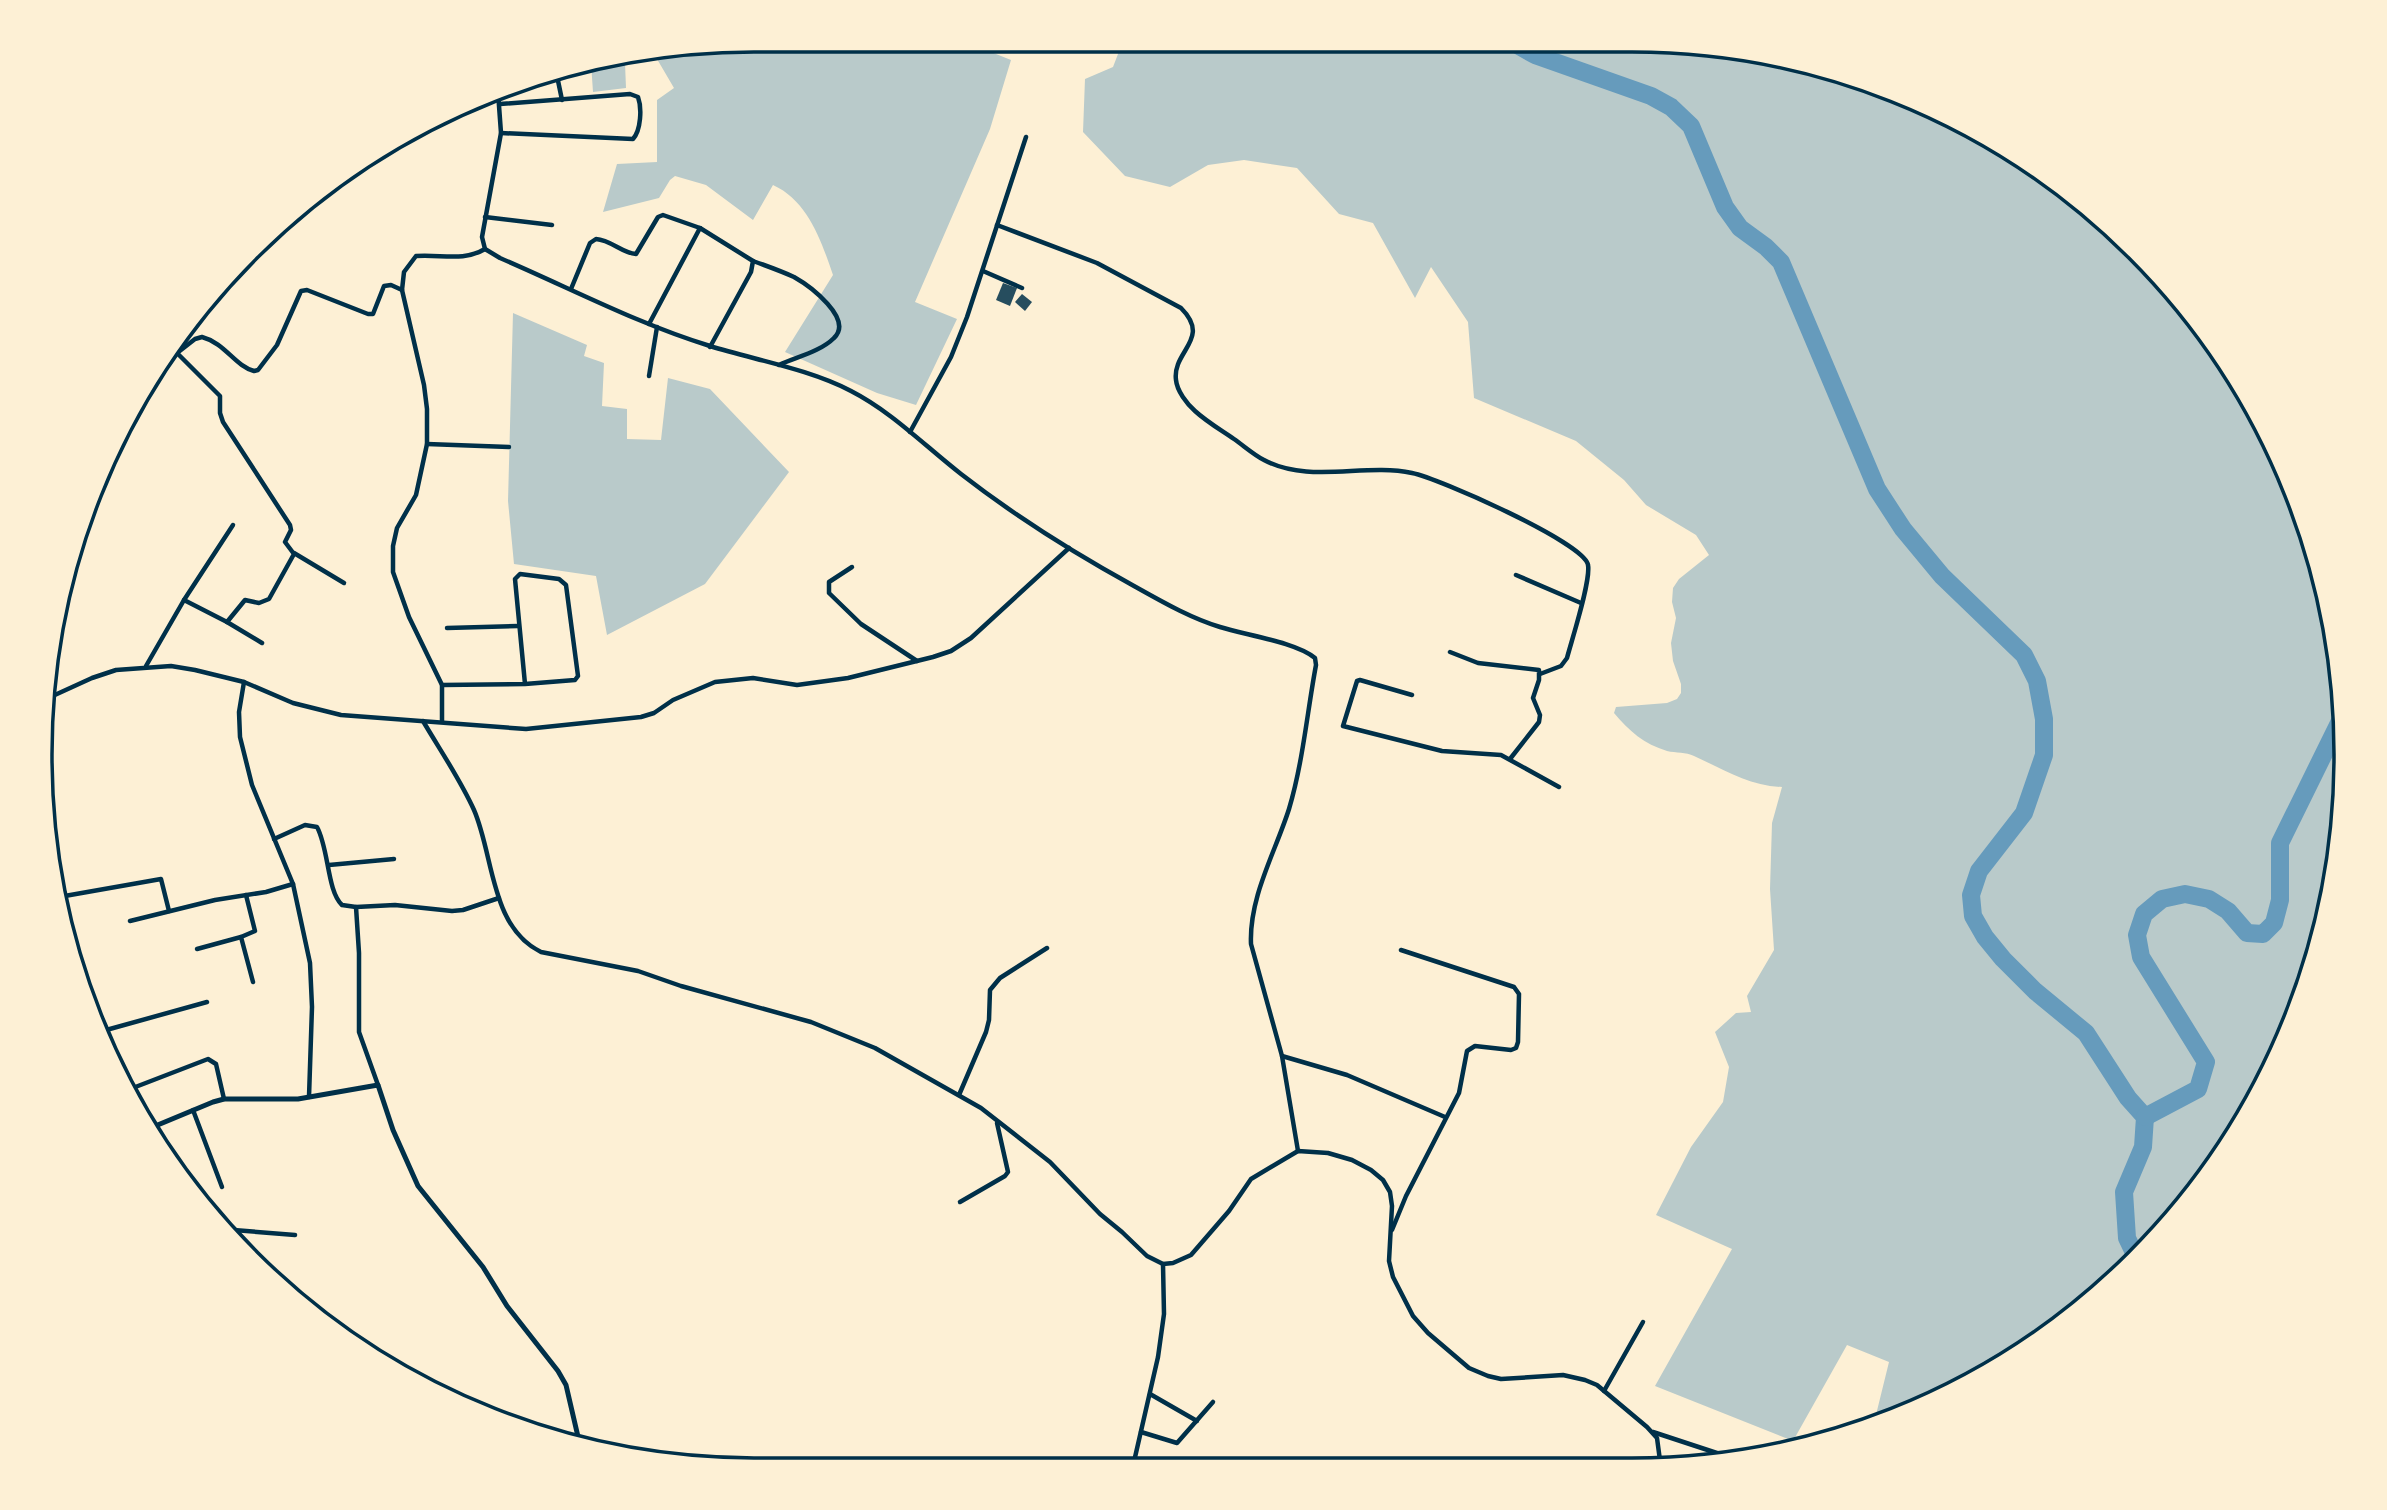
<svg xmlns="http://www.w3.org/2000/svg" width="2387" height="1510" font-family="'Roboto Condensed',sans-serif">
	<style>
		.green { fill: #b9caca }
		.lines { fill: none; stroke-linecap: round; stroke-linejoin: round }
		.river { stroke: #669bbc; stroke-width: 18 }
		.building { fill: #264d5e }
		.minor { stroke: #003049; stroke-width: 4.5 }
		.tertiary { stroke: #003049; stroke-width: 5 }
		.rim { fill: none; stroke: #003049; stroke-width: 3.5 }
	</style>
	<rect width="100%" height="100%" fill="#fdf0d5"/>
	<g class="green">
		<path d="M661,46H976L1011,60L990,129L915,302L957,319L916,405L877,393L785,352L833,275C821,240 808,201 773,185L753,220L706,185L675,176L670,180L659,198L603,212L617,164L657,162V100L674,88L657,59L625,63L626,88L593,92L591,63Z"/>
		<path d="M1116,46H1725L1906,95L2067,188L2170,284L2251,398L2309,526L2341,662L2345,802L2322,940L2273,1071L2199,1190L2103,1293L1989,1374L1873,1427L1889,1362L1847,1345L1793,1441L1655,1386L1732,1249L1656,1215L1691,1147L1723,1102L1729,1067L1715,1032L1736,1013L1751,1012L1747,996L1774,950L1770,889L1772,823L1782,787C1749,786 1723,769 1694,756C1686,752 1676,753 1667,751C1644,744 1629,731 1614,713L1616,707L1667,703L1677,699L1681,693V684L1673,661L1671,643L1676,618L1672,602L1673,588L1679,579L1709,555L1696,535L1646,505L1624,480L1576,441L1474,398L1468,322L1431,267L1415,298L1373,223L1339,214L1297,168L1244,160L1208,165L1170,187L1125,176L1083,132L1085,79L1113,67L1118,54Z"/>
		<path d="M513,313L587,345L584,356L604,363L602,406L627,409V439L661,440L668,378L710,389L789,472L705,584L607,635L596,576L514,564L508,501Z"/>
	</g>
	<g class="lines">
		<g class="river">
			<path d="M1519,46L1535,55L1651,96L1671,107L1691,126L1725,207L1740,228L1766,247L1781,262L1877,489L1903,529L1942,576L2024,655L2037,681L2044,719V755L2024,813L1979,871L1971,895L1973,916L1985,937L2003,959L2035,991L2086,1033L2128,1098L2145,1117L2143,1147L2124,1192L2127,1238L2136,1257"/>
			<path d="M2145,1117L2198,1089L2206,1062L2141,957L2137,935L2144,914L2162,899L2185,894L2209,899L2228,911L2247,933L2263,934L2274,923L2280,900V843L2342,717"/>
		</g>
	</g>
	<g class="building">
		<path d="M1003,283L1017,288L1010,306L996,300Z"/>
		<path d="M1022,294L1032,302L1025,311L1015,302Z"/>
	</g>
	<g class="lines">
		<g class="minor">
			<path d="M556,71L562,100"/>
			<path d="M498,92L501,133L482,237L485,249L500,258C570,288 638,324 710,346C755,360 809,369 851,391C892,412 925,446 961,474C1015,516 1074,553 1134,586C1161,601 1190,618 1220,627C1245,635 1296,642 1315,658L1316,665C1307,713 1303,762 1289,809C1275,853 1249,897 1251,944L1282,1056L1298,1151"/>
			<path d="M500,104L630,94L638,97C642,108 641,130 633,139L501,133"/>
			<path d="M485,217L552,225"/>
			<path d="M997,225L1097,263L1181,308C1212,339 1172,351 1176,380C1177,391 1187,404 1195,411C1207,422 1221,430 1234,439C1244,446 1254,455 1264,460C1309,484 1364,463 1412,473C1438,478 1585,543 1588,565C1591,581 1572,639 1567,658L1561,666L1540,674"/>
			<path d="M753,261C767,266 781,271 794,277C810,286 854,319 834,338C820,352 796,357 779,365"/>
			<path d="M983,271L1022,288"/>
			<path d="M571,289L590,243L596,239C611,240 622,253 636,254L658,217L663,215L700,228L753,261L751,272L710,347"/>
			<path d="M649,324L700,228"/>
			<path d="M177,353L220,396V413L223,422L290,525L291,530L285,542L294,554L269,599L259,603L245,600L227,622L184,600"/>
			<path d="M154,371L195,339L202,337C225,343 235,366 254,371L258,370L277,345L301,291L307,290L368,314H373L384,286L391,285L402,290"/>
			<path d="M649,376L657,327"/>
			<path d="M910,432L951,357L967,317L1026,137"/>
			<path d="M427,444L509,447"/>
			<path d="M294,553L344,583"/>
			<path d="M852,567L829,582V593L861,624L917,661"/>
			<path d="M1516,575L1581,603"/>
			<path d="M227,622L262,643"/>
			<path d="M447,628L518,626"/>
			<path d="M1450,652L1478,663L1539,670V680L1533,698L1540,715L1539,722L1510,759"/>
			<path d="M146,666L184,600L233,525"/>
			<path d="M244,682L239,712L240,737L252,785L293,884L310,963L312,1007L309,1097"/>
			<path d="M442,685L525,684L575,680L578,676L566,585L559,579L520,574L515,579L525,684"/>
			<path d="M1412,695L1360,680L1357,681L1343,726L1442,751L1501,755L1559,787"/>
			<path d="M46,699L92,678L116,670L171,666L195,670L244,682L293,703L341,715L526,729L641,717L654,713L673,700L715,682L753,678L797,685L848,678L933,657L951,651L971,638L1069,548"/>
			<path d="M423,721C440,750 460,779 474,810C494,856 490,927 541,952L638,971L681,986L811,1022L875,1048L981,1108L1050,1162L1100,1214L1122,1232L1147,1256L1163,1264L1173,1263L1191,1255L1229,1211L1251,1179L1298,1151L1328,1153L1352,1160L1371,1170L1383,1180L1390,1192L1392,1206L1389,1261L1393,1277L1413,1316L1428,1333L1469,1368L1488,1376L1501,1379L1563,1375L1585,1380L1597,1385L1647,1427L1657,1438L1661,1468"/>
			<path d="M442,721V685L409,617L393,572V546L397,528L416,495L427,444V409L424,385L402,290L404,272L416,256C441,254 463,262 485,249"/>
			<path d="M274,839L305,825L317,827C329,849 327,891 342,905L356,907L395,905L452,911L463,910L499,898"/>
			<path d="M329,865L394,859"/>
			<path d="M246,895L255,931L241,937L253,982"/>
			<path d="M59,897L161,879L169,911"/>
			<path d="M356,907L359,953V1032L378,1085"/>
			<path d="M130,921L215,900L266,892L293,884"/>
			<path d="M197,949L241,937"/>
			<path d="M99,1032L207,1002"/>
			<path d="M1282,1056L1347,1075L1445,1117"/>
			<path d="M125,1091L208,1059L216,1064L224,1099"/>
			<path d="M959,1095L986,1032L989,1020L990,990L1000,978L1047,948"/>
			<path d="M193,1110L222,1187"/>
			<path d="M960,1202L1005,1176L1008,1172L997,1123"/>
			<path d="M221,1229L295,1235"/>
			<path d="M1392,1230L1406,1196L1459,1093L1467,1051L1475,1046L1511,1050L1516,1048L1518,1042L1519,994L1514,987L1401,950"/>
			<path d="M1604,1391L1643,1322"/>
			<path d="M1150,1394L1197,1421"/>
			<path d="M1141,1432L1177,1443L1213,1402"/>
			<path d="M1653,1432L1732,1458"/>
			<path d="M1133,1466L1158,1357L1164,1314L1163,1264"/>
		</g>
		<g class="tertiary">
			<path d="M64,936L66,943"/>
			<path d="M112,1065L115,1073"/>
			<path d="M148,1129L213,1102L224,1099H298L378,1085L393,1130L418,1186L483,1267L507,1306L558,1371L566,1385L579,1441"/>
		</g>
	</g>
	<path d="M0 0H2387V1510H0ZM754 52H1632A702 702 0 0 1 2334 754V756A702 702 0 0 1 1632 1458H754A702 702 0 0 1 52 756V754A702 702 0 0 1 754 52Z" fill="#fdf0d5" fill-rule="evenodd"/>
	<path class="rim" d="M754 52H1632A702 702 0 0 1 2334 754V756A702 702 0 0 1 1632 1458H754A702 702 0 0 1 52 756V754A702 702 0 0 1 754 52Z"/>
</svg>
